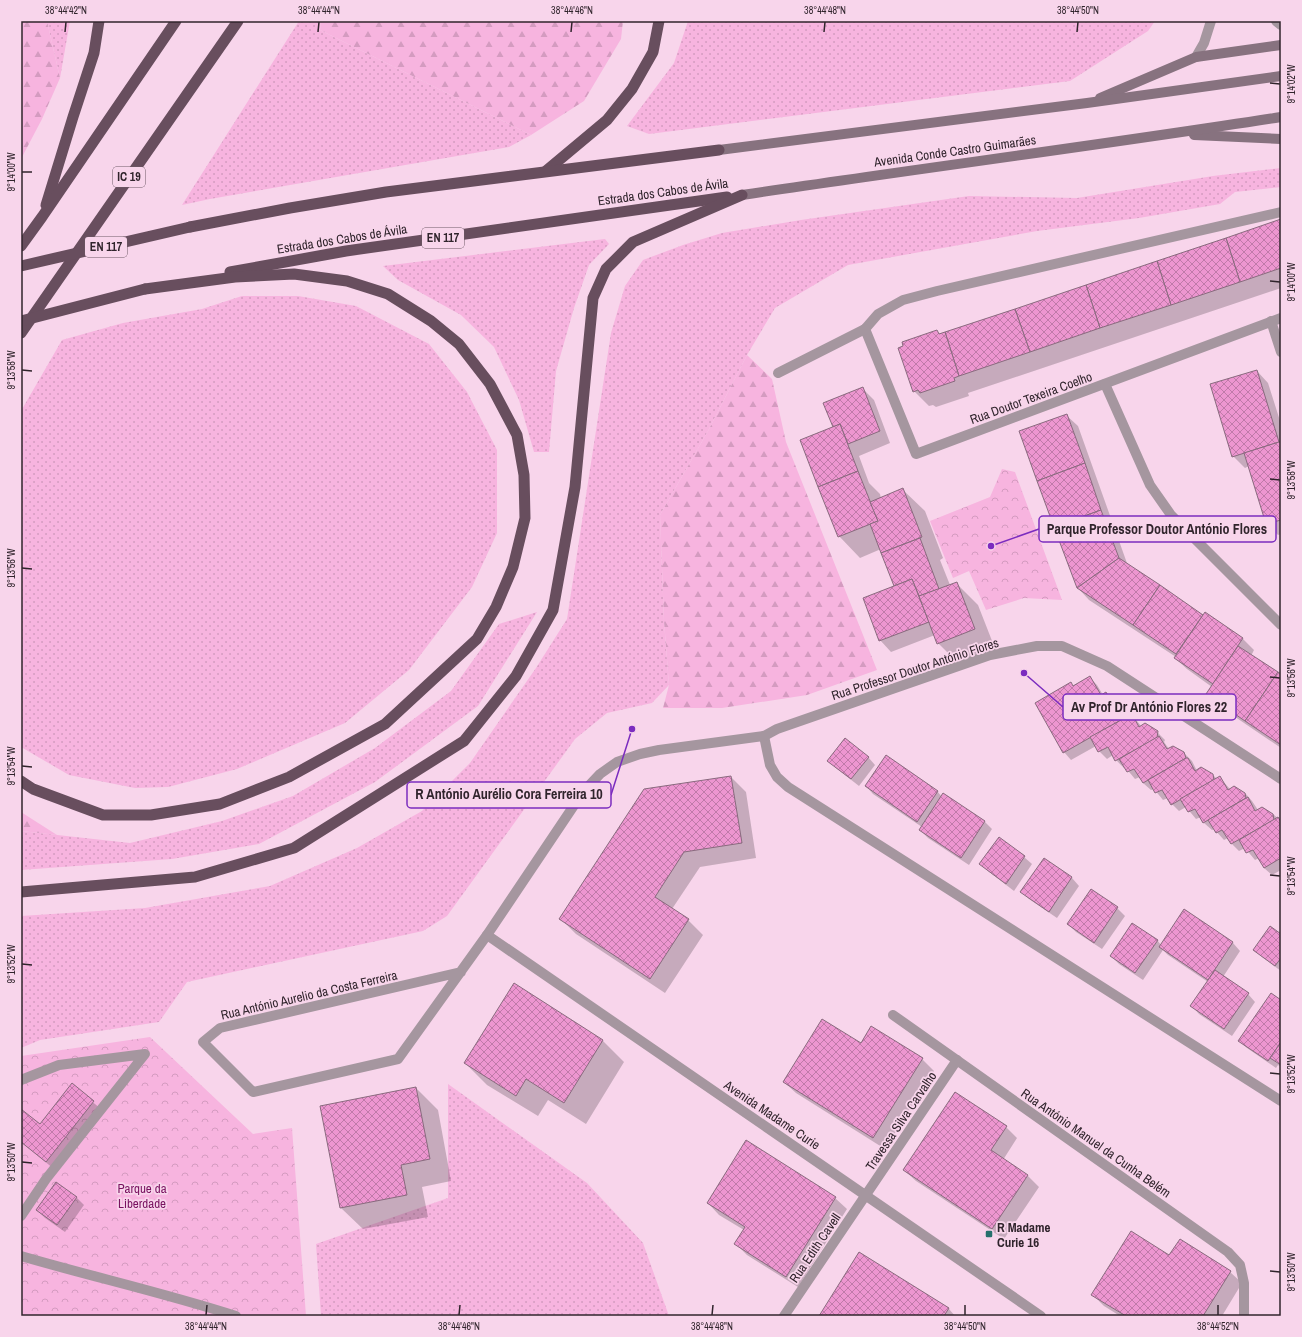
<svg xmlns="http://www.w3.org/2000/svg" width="1302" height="1337" font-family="'Archivo Narrow',sans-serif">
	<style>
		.grass { fill: url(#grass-dots) }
		.forest { fill: url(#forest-firs) }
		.park { fill: url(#park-crowns) }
		.shadow { fill: #0003 }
		.building { fill: url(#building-cross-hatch); stroke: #896a7e }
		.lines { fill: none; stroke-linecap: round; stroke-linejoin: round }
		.service { stroke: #a5969f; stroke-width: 10 }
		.minor { stroke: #a5969f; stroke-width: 10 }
		.tertiary { stroke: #a5969f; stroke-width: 10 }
		.secondary { stroke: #87727f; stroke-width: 10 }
		.trunk { stroke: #684e5e; stroke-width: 11 }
		.trunk-bridge { stroke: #684e5e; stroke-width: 11 }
		.ticks { fill: none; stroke: #30242c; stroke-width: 1.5 }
		.poi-dot { fill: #26706c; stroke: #f8d5eb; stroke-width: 1.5 }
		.labels { text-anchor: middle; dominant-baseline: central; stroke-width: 3.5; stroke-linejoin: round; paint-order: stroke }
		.shield { fill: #f8d5eb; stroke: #6c5965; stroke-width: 1 }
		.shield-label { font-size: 12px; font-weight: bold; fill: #30242c }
		.street-label { font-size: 13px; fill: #30242c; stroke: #f8d5eb }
		.park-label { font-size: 13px; fill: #791260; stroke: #f8d5eb }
		.poi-label { font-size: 13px; font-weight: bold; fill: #30242c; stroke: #f8d5eb; text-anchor: start }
		.leader { fill: none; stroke: #7b2cbf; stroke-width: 1.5 }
		.callout-dot { fill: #7b2cbf; stroke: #f8d5eb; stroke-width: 1.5 }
		.callout { fill: #f8d5eb; stroke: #7b2cbf; stroke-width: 1.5 }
		.callout-label { font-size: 14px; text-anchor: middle; font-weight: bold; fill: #30242c }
		.neatline { fill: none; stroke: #30242c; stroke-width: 1.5 }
		.ticks-label { font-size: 10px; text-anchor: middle; fill: #30242c }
	</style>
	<defs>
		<pattern id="grass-dots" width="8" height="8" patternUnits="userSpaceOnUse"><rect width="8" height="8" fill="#f7b4df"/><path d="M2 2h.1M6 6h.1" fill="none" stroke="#d49bc0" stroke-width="1.8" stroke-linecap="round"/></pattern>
		<pattern id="forest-firs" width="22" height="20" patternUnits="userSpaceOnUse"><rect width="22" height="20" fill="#f7b4df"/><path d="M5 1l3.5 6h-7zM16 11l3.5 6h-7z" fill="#d49bc0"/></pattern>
		<pattern id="park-crowns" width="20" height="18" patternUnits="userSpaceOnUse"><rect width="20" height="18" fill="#f7b4df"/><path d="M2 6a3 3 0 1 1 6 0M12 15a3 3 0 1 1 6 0" fill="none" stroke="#d49bc0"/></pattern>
		<pattern id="building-cross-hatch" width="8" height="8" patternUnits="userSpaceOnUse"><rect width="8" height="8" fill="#ed96d0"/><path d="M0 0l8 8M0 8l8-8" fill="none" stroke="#c07aa9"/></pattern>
	</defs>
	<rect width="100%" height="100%" fill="#f8d5eb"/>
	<g class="grass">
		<path d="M47,21H70L60,78Z"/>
		<path d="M299,21H321L320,30L531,135L509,147L210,199L182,205Z"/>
		<path d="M688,21H1155L1148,31L1070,81L649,134L627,126L674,63Z"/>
		<path d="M1281,168V187L1235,192L1220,204L1139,218L1037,231L848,265L775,308L747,355L708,431L660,515L664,621L669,685L652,703L607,713L575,739L447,916L423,931L187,982L159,1022L40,1040L21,1048V916L145,908L270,886L357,848L422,811L470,763L536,668L567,619L611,333L625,286L643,260L683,245L722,233L801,220L969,196L1077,198L1213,176Z"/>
		<path d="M605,239L609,244L589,265L574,308L556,371L549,452H534L519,400L494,347L461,315L398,280L383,266Z"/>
		<path d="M242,296H298L356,306L429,344L467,392L497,450V533L472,587L409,670L345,723L237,769L168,787L135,788L69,775L21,747V411L62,340L123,323L202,309Z"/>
		<path d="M537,612L478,706L375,782L259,844L172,859L21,870V831L130,843L222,821L293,796L375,748L451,691L499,624Z"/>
		<path d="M448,1084L587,1183L643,1243L669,1316H321L316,1244L448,1198Z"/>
	</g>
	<g class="forest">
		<path d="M21,21H47L60,78L42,119L21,159Z"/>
		<path d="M321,21H623L621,39L584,101L531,135L320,30Z"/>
		<path d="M747,355L772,379L786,442L877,670L807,695L722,708H663L669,685L664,621L660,515L708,431Z"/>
		<path d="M21,812L57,835L21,831Z"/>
	</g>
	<g class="park">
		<path d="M1002,469L1015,472L1062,600L1024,598L986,610L969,571L953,578L930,521L990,497Z"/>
		<path d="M150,1037L253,1134L292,1128L306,1316H21V1056Z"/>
	</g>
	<g class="shadow">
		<path d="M1281,220V288L968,393L969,396L936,407L933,405L929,406L914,391L937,331L941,335Z"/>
		<path d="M1257,371L1268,383L1281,424V534L1278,535L1267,524L1249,466L1245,468L1233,456Z"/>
		<path d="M862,388L874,400L890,443L859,456L869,483L880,494L881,498L903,490L925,511L943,558L940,560L950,585L956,583L978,605L996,651L960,665L938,643L935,635L891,652L880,640L896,586L881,549L860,558L839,536L834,428Z"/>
		<path d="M1066,415L1078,426L1128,566L1204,616L1205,614L1243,639L1254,650L1251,656L1281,676V748L1219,706L1207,694L1212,687L1187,669L1175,658L1176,657L1089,600L1078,588Z"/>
		<path d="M1090,678L1097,685L1103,695L1105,693L1114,703L1120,699L1127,707L1133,716L1141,726L1157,732L1165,740L1164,742L1169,749L1184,753L1192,761L1197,771L1212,774L1217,779L1220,778L1230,789L1245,793L1252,801L1258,810L1273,814L1281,821V870L1272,875L1264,868L1259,858L1255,860L1245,848L1239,851L1232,844L1228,838L1224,840L1214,829L1212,830L1204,823L1201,817L1196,819L1186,807L1179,811L1172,804L1168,798L1163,800L1154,789L1151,790L1143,783L1140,777L1135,779L1125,767L1124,768L1116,760L1113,755L1107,759L1099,751L1096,746L1071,760L1064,752L1074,687Z"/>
		<path d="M868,757L875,765L859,786L836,768L829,761Z"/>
		<path d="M731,777L746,792L756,858L700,867L672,909L688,920L703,935L665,993L576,934L561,919Z"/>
		<path d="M866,786L937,791L942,797L944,795L985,822L992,829L969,865L928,838L920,830L922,827L873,794Z"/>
		<path d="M999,839L1024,857L1032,864L1014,891L988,871L981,864Z"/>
		<path d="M1044,859L1072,878L1079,886L1057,918L1029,899L1021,892Z"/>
		<path d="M1092,890L1117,908L1125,916L1102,949L1076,932L1068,924Z"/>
		<path d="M1185,911L1233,943L1240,951L1223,977L1248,994L1255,1002L1232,1036L1199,1014L1192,1006L1208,982L1168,955L1163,950L1143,980L1119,964L1111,956L1157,940L1161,945Z"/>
		<path d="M1281,935V971L1262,957L1254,950Z"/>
		<path d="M514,985L603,1041L624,1062L586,1124L548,1100L538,1116L487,1085L465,1063Z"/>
		<path d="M1281,1001V1067L1278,1065L1276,1068L1247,1048L1239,1041Z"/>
		<path d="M861,1044L922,1059L934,1071L885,1149L796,1093L784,1082Z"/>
		<path d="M72,1085L101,1109L54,1169L21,1142V1110L40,1125Z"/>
		<path d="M416,1088L438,1110L451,1181L422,1187L428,1217L363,1229L341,1208Z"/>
		<path d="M1006,1127L1017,1138L1003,1160L1027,1175L1039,1187L1004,1239L916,1181L904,1170Z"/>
		<path d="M56,1183L77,1198L84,1205L65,1232L45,1218L37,1210Z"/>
		<path d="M835,1198L847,1209L798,1287L747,1255L736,1244L744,1230L719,1215L708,1203Z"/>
		<path d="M1180,1240L1230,1272L1242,1283L1222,1316H1120L1104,1306L1093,1295L1169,1257Z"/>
		<path d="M859,1253L949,1309L955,1316H820Z"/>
	</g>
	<g class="building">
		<path d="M1281,219V268L1240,282L1226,238Z"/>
		<path d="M1226,238L1240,282L1171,305L1157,261Z"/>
		<path d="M1157,261L1171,305L1100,328L1086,285Z"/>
		<path d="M1086,285L1100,328L1030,352L1015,309Z"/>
		<path d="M1015,309L1030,352L959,376L945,332Z"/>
		<path d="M937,330L939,334L945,332L959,376L954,378L955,381L920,393L918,390L913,392L898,348L903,346L902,342Z"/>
		<path d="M1257,370L1279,442L1232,457L1210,384Z"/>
		<path d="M863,387L880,431L848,444L840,424L833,427L823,403Z"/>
		<path d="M1067,414L1085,463L1037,481L1019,431Z"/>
		<path d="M840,424L858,471L818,487L800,440Z"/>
		<path d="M1279,442H1281V520L1266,524L1244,453Z"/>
		<path d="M1085,463L1101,510L1054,527L1037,481Z"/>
		<path d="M858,471L878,521L838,537L818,487Z"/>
		<path d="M903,488L922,537L881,553L870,524L878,521L870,502Z"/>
		<path d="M1101,510L1119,558L1077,588L1054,527Z"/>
		<path d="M920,538L939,589L919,596L912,579L894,586L881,553Z"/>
		<path d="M1119,558L1160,585L1133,625L1077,588Z"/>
		<path d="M912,579L929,622L879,641L863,598Z"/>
		<path d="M957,582L975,629L937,644L919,596Z"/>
		<path d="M1160,585L1203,615L1176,654L1133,625Z"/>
		<path d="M1205,612L1243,638L1213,684L1174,658Z"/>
		<path d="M1238,646L1278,672L1245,721L1206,694Z"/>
		<path d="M1278,672L1281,674V745L1245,721Z"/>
		<path d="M1090,676L1101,695L1106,692L1112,703L1120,698L1130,715L1063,753L1035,703L1071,682L1073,686Z"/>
		<path d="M1132,714L1139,727L1145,723L1158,731L1157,738L1115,761L1108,747L1098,752L1090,737Z"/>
		<path d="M1159,736L1167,749L1173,746L1184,752L1186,758L1143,783L1134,769L1127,772L1119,759Z"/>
		<path d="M845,738L869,757L851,779L827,761Z"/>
		<path d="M886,755L938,791L917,822L865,786Z"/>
		<path d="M1186,758H1188L1195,771L1201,767L1213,774L1214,780L1171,805L1162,790L1155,793L1148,780Z"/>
		<path d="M731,776L742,843L684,852L655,897L689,919L650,979L559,919L644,789Z"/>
		<path d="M1220,776L1228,790L1234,786L1245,793L1246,798L1203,823L1195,809L1188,812L1180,799Z"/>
		<path d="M943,793L985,821L961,858L919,830Z"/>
		<path d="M1248,797L1255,811L1262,807L1273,814L1274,820L1231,844L1222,830L1216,833L1208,820Z"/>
		<path d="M1278,817L1281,822V858L1264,868L1253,850L1246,853L1239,840Z"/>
		<path d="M999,837L1025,856L1006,884L979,864Z"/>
		<path d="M1044,858L1072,877L1049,912L1020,892Z"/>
		<path d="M1091,889L1118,907L1094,943L1067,924Z"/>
		<path d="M1184,909L1233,942L1208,980L1159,947Z"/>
		<path d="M1132,923L1158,940L1135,973L1110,956Z"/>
		<path d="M1270,926L1281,934V958L1275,966L1253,950Z"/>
		<path d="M1215,970L1249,993L1224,1029L1190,1006Z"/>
		<path d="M514,983L603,1040L564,1103L526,1079L516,1096L464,1063Z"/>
		<path d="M1271,993L1281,1000V1042L1268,1061L1238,1041Z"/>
		<path d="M822,1019L861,1043L871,1026L923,1058L873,1138L783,1082Z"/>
		<path d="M1281,1042V1065L1270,1058Z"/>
		<path d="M72,1083L94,1101L46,1162L21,1142V1109L40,1124Z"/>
		<path d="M416,1087L430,1159L401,1165L407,1195L340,1208L320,1106Z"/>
		<path d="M955,1092L1007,1126L991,1150L1028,1175L992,1229L903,1170Z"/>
		<path d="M746,1140L836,1197L786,1277L734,1244L745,1227L707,1203Z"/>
		<path d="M56,1182L77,1197L57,1225L36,1210Z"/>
		<path d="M1131,1231L1169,1255L1180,1239L1231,1271L1203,1316H1126L1091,1295Z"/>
		<path d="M859,1252L949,1308L944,1316H819Z"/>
	</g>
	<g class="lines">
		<g class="service">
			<path d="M21,1080L59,1065L145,1054L46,1179L21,1216"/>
			<path d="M21,1256C93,1277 165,1293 236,1316"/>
		</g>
		<g class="minor">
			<path d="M1281,212L937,291L903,300L878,314L865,329L916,454L1281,318"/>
			<path d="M1271,321L1281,352"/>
			<path d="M778,373L865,329"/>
			<path d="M1105,384L1150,485L1171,515L1281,625"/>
			<path d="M764,736L770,765L777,777L788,787L1281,1101"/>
			<path d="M487,935L1041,1316"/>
			<path d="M461,972L220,1028L203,1042L253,1092L398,1059L487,935L583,792L600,774L617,762L640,754L659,750L764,736L777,729L990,655L1037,646H1062L1107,666L1281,779"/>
			<path d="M893,1015L1228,1252L1240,1265L1244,1283V1316"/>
			<path d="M784,1316L957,1060"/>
		</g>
		<g class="tertiary">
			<path d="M1276,21L1281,25"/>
			<path d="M1196,57L1204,43L1211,21"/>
		</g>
		<g class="secondary">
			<path d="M1100,98L1196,57L1281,45"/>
			<path d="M1194,135L1281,139"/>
			<path d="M719,150L1087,103L1281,76"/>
			<path d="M742,195C922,168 1102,145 1281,117"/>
		</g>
		<g class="trunk">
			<path d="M546,171L607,120L632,89L653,52L659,21"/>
			<path d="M46,205L73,117L94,53L99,21"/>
			<path d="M190,227L290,208L386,192L719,150"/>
			<path d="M21,246L42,217L176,21"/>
			<path d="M230,272L346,251L727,197"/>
			<path d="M21,333L238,21"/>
			<path d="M21,781L33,789L103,815H151L220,804L289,777L385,724L477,639L496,607L513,567L525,518L524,475L517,435L490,384L459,344L431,321L388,294L347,281L294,274L235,277L145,289"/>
			<path d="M21,892L195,877L294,848L464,741L516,676L553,610L575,487L593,298L606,269L633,242L742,195"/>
		</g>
		<g class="trunk-bridge">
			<path d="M21,266L190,227"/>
			<path d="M21,321L145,289"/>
		</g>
	</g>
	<path class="ticks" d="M65,32L66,22M318,32L319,22M571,32L572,22M824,32L825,22M1077,32L1078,22M1270,83L1280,84M22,172H32M1270,281L1280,282M22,370L32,371M1270,479L1280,480M22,568L32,569M1270,677L1280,678M22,766L32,767M1270,875L1280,876M22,964L32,965M1270,1073L1280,1074M22,1162L32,1163M1270,1271L1280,1272M206,1315L207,1305M459,1315L460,1305M712,1315L713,1305M965,1315V1305M1218,1315V1305"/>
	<rect class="poi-dot" x="985" y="1230" width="8" height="8" rx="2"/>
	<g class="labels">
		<g class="shield">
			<rect x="113" y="167" width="32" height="20" rx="3"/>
			<rect x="422" y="228" width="42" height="20" rx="3"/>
			<rect x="85" y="237" width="42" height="20" rx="3"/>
		</g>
		<g class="shield-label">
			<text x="129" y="177">IC 19</text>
			<text x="443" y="238">EN 117</text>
			<text x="106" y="247">EN 117</text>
		</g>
		<g class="street-label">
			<text transform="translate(955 151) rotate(-8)">Avenida Conde Castro Guimarães</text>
			<text transform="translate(663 192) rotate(-8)">Estrada dos Cabos de Ávila</text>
			<text transform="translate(342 239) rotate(-9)">Estrada dos Cabos de Ávila</text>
			<text transform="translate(1031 398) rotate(-20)">Rua Doutor Texeira Coelho</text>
			<text transform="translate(915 669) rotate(-18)">Rua Professor Doutor António Flores</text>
			<text transform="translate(309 995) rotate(-13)">Rua António Aurelio da Costa Ferreira</text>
			<text transform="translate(772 1115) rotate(34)">Avenida Madame Curie</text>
			<text transform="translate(901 1121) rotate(-56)">Travessa Silva Carvalho</text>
			<text transform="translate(1096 1143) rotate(35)">Rua António Manuel da Cunha Belém</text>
			<text transform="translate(815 1248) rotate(-56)">Rua Edith Cavell</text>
		</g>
		<g class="park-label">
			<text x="142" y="1188">Parque da<tspan x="142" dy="15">Liberdade</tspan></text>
		</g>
		<g class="poi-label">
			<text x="997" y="1227">R Madame<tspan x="997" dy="15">Curie 16</tspan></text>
		</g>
	</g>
	<path class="leader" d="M991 546L1039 529M1024 673L1063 707M632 729L611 795"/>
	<g class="callout-dot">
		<circle cx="991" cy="546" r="4"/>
		<circle cx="1024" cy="673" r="4"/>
		<circle cx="632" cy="729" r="4"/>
	</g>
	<g class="callout">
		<rect x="1039" y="516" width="237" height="26" rx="4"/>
		<rect x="1063" y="694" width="173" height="26" rx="4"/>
		<rect x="407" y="782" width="204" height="26" rx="4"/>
	</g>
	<g class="callout-label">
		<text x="1157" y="534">Parque Professor Doutor António Flores</text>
		<text x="1149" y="712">Av Prof Dr António Flores 22</text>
		<text x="509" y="799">R António Aurélio Cora Ferreira 10</text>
	</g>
	<rect width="1302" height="1337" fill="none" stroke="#f8d5eb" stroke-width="44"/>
	<rect x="22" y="22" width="1258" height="1293" class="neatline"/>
	<g class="ticks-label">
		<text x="66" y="14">38°44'42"N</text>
		<text x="319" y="14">38°44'44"N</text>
		<text x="572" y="14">38°44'46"N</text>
		<text x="825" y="14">38°44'48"N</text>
		<text x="1078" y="14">38°44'50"N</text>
		<text transform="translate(1291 84) rotate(-90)" y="4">9°14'02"W</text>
		<text transform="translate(11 172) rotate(-90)" y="4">9°14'00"W</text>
		<text transform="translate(1291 282) rotate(-90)" y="4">9°14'00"W</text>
		<text transform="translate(11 370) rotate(-90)" y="4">9°13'58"W</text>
		<text transform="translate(1291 480) rotate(-90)" y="4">9°13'58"W</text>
		<text transform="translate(11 568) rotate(-90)" y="4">9°13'56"W</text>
		<text transform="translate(1291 678) rotate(-90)" y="4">9°13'56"W</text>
		<text transform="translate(11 766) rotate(-90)" y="4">9°13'54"W</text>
		<text transform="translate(1291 876) rotate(-90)" y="4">9°13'54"W</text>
		<text transform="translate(11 964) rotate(-90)" y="4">9°13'52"W</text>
		<text transform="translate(1291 1074) rotate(-90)" y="4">9°13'52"W</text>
		<text transform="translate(11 1162) rotate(-90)" y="4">9°13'50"W</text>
		<text transform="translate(1291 1272) rotate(-90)" y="4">9°13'50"W</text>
		<text x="206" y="1330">38°44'44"N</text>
		<text x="459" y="1330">38°44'46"N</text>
		<text x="712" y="1330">38°44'48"N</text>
		<text x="965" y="1330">38°44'50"N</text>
		<text x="1218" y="1330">38°44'52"N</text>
	</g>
</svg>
